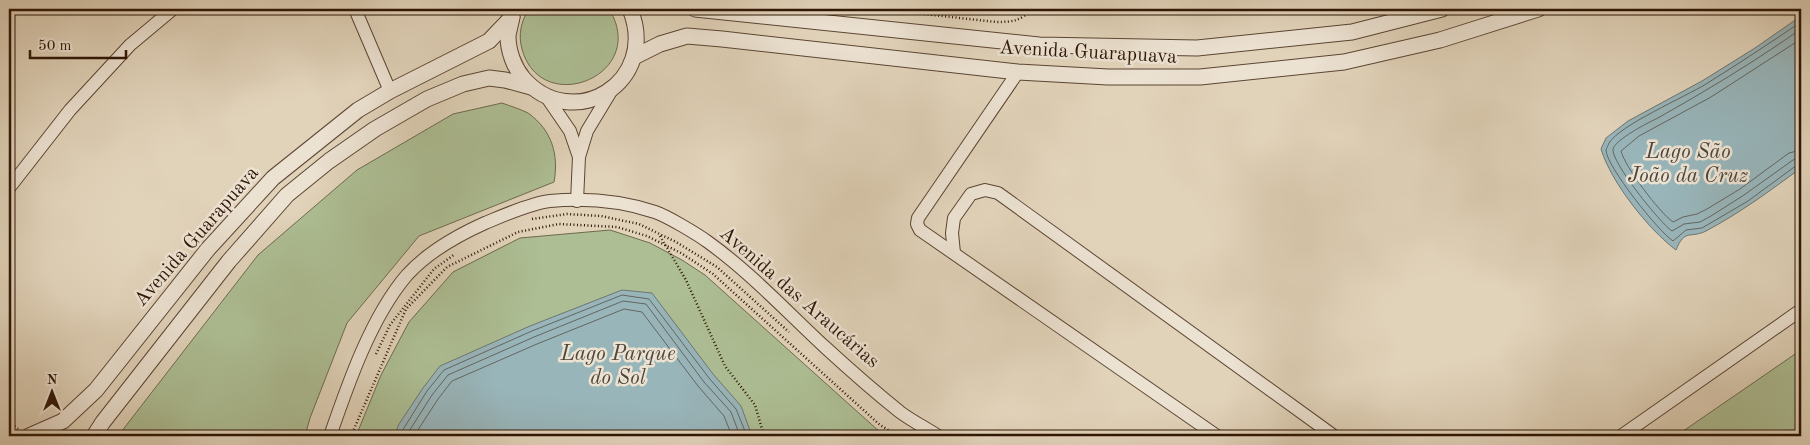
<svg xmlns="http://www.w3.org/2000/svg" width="1810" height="445" font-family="'Old Standard TT',serif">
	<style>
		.green { fill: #adbe94; stroke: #6e6a4d }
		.water { fill: #98b5ba; stroke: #6e7572 }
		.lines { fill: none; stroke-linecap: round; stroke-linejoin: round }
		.shore { stroke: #646660; stroke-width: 1 }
		.minor-casing { stroke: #5c4533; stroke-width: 14 }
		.tertiary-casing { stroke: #5c4533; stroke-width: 17 }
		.path { stroke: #2f1606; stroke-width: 2.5; stroke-dasharray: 1 2.5; stroke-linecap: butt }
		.minor { stroke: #ece2d2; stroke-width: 12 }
		.tertiary { stroke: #ece2d2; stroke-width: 15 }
		.labels { text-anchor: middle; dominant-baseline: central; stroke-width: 5; stroke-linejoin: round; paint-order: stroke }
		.street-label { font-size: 20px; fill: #2f1606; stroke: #ece2d2 }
		.water-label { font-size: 21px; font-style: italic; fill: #4e463c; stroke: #ece2d2 }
	</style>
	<rect width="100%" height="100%" fill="#e1d3ba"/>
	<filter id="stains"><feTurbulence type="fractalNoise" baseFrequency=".004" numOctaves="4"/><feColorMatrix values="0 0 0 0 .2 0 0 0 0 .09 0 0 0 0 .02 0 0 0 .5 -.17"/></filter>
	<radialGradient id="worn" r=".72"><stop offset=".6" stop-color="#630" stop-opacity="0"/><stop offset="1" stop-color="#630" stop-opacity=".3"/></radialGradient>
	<g class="green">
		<path d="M529,9H609C650,75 541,119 522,49C518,35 521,21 529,9Z"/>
		<path d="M502,103C510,106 520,109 528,113C552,130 559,155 554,182L419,236L347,323L310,418L305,436H118L258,255L357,170L453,114Z"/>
		<path d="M610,230L650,243L682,260L705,275L880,432L887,436H356L381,375L409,322L453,272L520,238Z"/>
		<path d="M1801,350V436H1676Z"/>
	</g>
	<g class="water">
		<path d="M1801,16V168C1771,190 1740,213 1706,231C1690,239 1685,228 1676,250C1648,229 1611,182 1601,149L1606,138L1628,121L1702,81L1755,48Z"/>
		<path d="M622,290L652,293L713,374L741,406L752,436H394L399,424L423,388L440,366L530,326Z"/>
	</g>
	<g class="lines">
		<g class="shore">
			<path d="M1801,22C1770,43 1738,64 1706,84C1685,97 1620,125 1609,143C1609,144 1606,149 1606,150C1606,166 1659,232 1673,241L1686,230L1702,228L1748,201L1797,165L1801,164"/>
			<path d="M1801,29C1754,62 1706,91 1656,119C1647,123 1615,140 1613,149C1611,162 1660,223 1672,231L1684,224L1700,222L1711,216L1744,195L1793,160L1801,158"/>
			<path d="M1801,39L1711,97L1639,136L1621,151C1625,167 1659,212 1673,222L1683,217L1697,214L1707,209L1740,189L1789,153L1801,150"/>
			<path d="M399,436L427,391L444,370L532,331L622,295L649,299L709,378L736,409L747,436"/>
			<path d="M406,436L432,395L448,375L534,337L623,301L646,304L704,382L731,412L740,436"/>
			<path d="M414,436L438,399L452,381L537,344L624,309L642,312L698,386L724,416L732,436"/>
		</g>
		<g class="minor-casing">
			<g id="minor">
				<path d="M355,9L390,91"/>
				<path d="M1018,72L918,218L917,224L920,230L1217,436"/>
				<path d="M546,96L570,131L579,157"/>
				<path d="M9,188L70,110L130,45L173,9"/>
				<path d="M577,201L579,157L587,131L613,88"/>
				<path d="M954,253L952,233L954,218L971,194L985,190L998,193L1334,436"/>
				<path d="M330,436C348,384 371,317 407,275C428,252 456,236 485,223C502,216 531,203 550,201C584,198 622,201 655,212C667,216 697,234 708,242C751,273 787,312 826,348C850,370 875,392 900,412C912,421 926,428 938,436"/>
				<path d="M1621,436L1801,310"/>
			</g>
		</g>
		<g class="tertiary-casing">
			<g id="tertiary">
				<path d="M695,9L1039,45L1197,48L1352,32L1442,9"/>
				<path d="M512,17C511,23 509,29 508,36C508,51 514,67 523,78C573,135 660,82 630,9"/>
				<path d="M634,57L660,44L687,36L722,39L1018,72L1108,77H1200L1344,62L1440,40L1538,9"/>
				<path d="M29,436L63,421L96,390L208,249L273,178L358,110L390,91L489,41L512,17"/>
				<path d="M94,436L103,422L229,261L287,195L329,161L375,129L427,99L463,84L489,78L505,80L531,87"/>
			</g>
		</g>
		<g class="path">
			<path d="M879,9L996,22C1014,22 1019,21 1033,9"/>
			<path d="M532,219L567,214L601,216L639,224L676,242L717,267L789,332"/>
			<path d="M660,236L686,280L725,366L755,405L764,436"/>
			<path d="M376,354L390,325L434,269L455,254"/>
			<path d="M9,422L18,429"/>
			<path d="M351,436L406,309L447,267L518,232L559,224L617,227L647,236L681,253L713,274L880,425L898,436"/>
		</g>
		<use href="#minor" class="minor"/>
		<use href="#tertiary" class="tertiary"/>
	</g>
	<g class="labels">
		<g class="street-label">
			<text transform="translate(1088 53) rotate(3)">Avenida Guarapuava</text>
			<text transform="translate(197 237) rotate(-49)">Avenida Guarapuava</text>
			<text transform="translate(799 298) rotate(41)">Avenida das Araucárias</text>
		</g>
		<g class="water-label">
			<text x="1688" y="152">Lago São<tspan x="1688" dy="24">João da Cruz</tspan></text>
			<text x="618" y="354">Lago Parque<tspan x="618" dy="24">do Sol</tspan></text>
		</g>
	</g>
	<rect width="1810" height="445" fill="none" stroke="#e1d3ba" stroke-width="30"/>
	<rect x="10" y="10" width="1790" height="425" fill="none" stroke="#2f1606" stroke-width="2.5"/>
	<rect x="15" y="15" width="1780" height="415" fill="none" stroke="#2f1606"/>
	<g transform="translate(52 392)" stroke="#ece2d2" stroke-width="4" paint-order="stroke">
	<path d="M0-4L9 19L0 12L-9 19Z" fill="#2f1606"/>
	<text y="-8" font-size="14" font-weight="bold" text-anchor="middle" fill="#2f1606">N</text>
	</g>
	<path d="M30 50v8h96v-8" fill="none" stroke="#2f1606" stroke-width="2.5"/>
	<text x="38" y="50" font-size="15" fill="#2f1606" stroke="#ece2d2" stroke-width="4" paint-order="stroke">50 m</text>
	<rect width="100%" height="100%" filter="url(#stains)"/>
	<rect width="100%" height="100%" fill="url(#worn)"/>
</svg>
